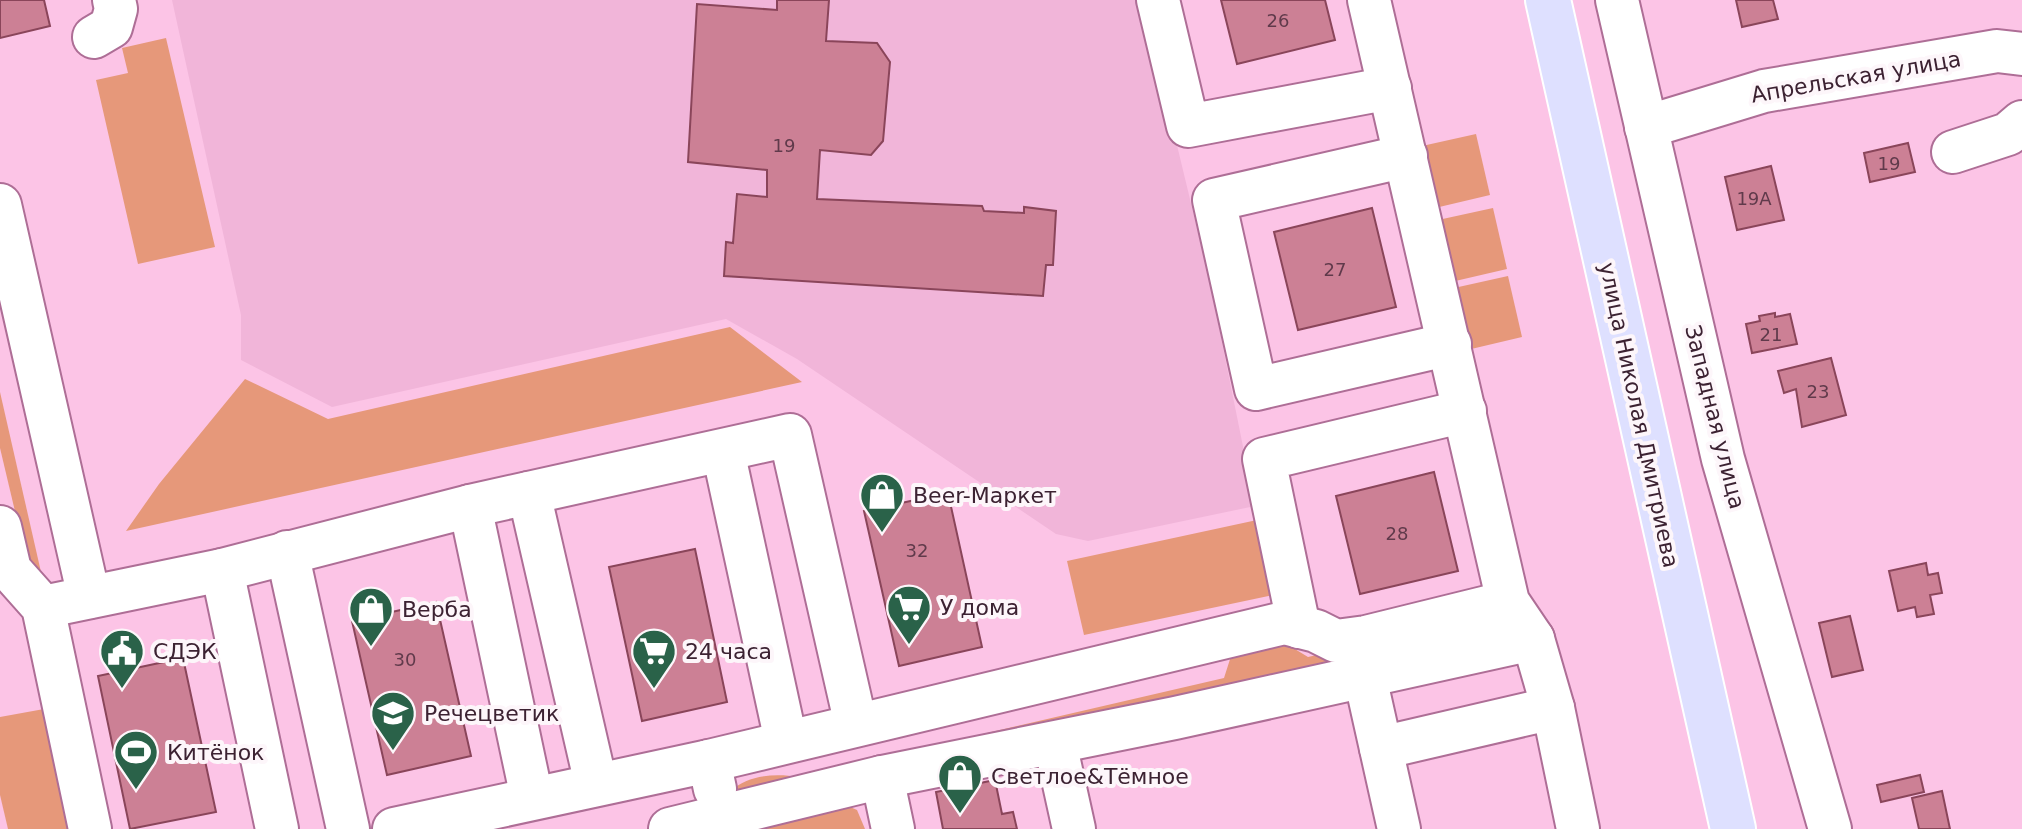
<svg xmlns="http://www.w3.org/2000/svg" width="2022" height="829" font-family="'DejaVu Sans',sans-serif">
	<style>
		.built { fill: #f1b5d9 }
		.green { fill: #e6987a }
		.building { fill: #cc8095; stroke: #8a455a; stroke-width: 2 }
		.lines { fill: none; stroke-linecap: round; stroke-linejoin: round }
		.minor-casing { stroke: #ae6e96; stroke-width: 46 }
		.major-casing { stroke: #fff; stroke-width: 48 }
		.minor { stroke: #fff; stroke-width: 42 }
		.major { stroke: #dee0ff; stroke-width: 44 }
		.labels { text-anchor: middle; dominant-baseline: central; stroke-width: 8; stroke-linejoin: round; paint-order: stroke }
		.number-label { font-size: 18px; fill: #603a4b }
		.street-label { font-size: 22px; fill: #3c2232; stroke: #fdf6fa }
		.poi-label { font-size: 22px; fill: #3c2232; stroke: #fdf6fa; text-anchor: start }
	</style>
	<rect width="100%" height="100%" fill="#fcc4e6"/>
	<path class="built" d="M172,0H1142L1209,278L1255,506L1088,541L1056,534L797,359L726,319L332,407L241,360V315Z"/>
	<g class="green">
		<path d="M166,38L215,247L138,264L96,80L128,73L122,48Z"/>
		<path d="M1476,134L1490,195L1435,208L1422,146Z"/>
		<path d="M1493,208L1507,269L1451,282L1438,220Z"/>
		<path d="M1508,276L1522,337L1467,350L1454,288Z"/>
		<path d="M730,327L802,382L126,531L159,484L245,379L328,419Z"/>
		<path d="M0,392L46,594L32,583L0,448Z"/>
		<path d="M1257,520L1273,595L1084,635L1067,561Z"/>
		<path d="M1493,615L1504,627L730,802L731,791C747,775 776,773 798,777L1224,678L1232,653L1280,640L1308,657Z"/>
		<path d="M44,709L69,829H8L0,795V717Z"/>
		<path d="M848,806L857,810L865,829H745Z"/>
	</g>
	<g class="building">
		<path d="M0,0H44L50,26L0,38Z"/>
		<path d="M777,0H829L826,41L877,43L890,62L883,141L871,155L820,150L817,199L982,206L984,211L1024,213V207L1056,211L1053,265H1046L1043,296L724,276L726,242L733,243L737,194L767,197V170L688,162L697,4L777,10Z"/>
		<path d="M1221,0H1325L1335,40L1237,64Z"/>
		<path d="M1736,0H1773L1778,19L1742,27Z"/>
		<path d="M1908,143L1915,172L1870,182L1864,153Z"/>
		<path d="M1771,166L1784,220L1737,230L1725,177Z"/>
		<path d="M1372,208L1396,307L1298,330L1274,232Z"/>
		<path d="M1775,313V317L1790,314L1797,344L1752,353L1746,324L1760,321L1759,316Z"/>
		<path d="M1831,358L1846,415L1802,427L1796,389L1784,393L1778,371Z"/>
		<path d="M1434,472L1458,571L1360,594L1336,496Z"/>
		<path d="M948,493L982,647L899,666L864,511Z"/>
		<path d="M695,549L727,702L642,721L609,567Z"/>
		<path d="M1926,563L1928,575L1938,573L1942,593L1930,595L1934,614L1917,617L1915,607L1898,611L1889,571Z"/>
		<path d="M436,602L471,756L387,775L352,621Z"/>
		<path d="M1850,616L1863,670L1832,677L1819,623Z"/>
		<path d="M183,658L216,812L130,829L98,676Z"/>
		<path d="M1920,775L1924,792L1881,802L1877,785Z"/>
		<path d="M995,780L1002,814L1013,812L1017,829H943L936,792Z"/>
		<path d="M1942,791L1950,829H1919L1912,798Z"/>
	</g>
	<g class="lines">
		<g class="minor-casing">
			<g id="minor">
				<path d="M1158,0L1188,126L1390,88"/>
				<path d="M1369,0L1508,602L1533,639L1553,708L1578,829"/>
				<path d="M1617,0L1723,459L1830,829"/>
				<path d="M94,37L111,27L116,9L114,0"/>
				<path d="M1646,127L1764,91L1997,51L2022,54"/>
				<path d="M1953,152L2008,134L2022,122"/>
				<path d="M1406,156L1214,200L1256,389L1450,344"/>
				<path d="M0,205L89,597"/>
				<path d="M723,451L786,741"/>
				<path d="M529,493L596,784"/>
				<path d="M470,506L532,798"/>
				<path d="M0,527L10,570L43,607L90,829"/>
				<path d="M287,552L348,829"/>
				<path d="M222,570L277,829"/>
				<path d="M43,607L222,570L470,506L790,435L856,725"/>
				<path d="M1299,627L1264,459L1465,411"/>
				<path d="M1365,677L1399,829"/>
				<path d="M1055,743L1074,829"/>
				<path d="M1381,748L1553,708"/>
				<path d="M709,761L1284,623L1316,631L1336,641L1366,637L1508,602"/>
				<path d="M882,777L893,829"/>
				<path d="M394,829L709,761L715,789"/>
				<path d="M670,829L882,777L1175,718L1533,639"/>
			</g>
		</g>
		<g class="major-casing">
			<path id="major" d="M1548,0L1733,829"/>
		</g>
		<use href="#minor" class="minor"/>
		<use href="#major" class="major"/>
	</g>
	<defs>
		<g id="shop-pin" transform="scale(2.3)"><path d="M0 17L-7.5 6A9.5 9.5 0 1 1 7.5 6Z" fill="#2a6249" stroke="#fdf6fa"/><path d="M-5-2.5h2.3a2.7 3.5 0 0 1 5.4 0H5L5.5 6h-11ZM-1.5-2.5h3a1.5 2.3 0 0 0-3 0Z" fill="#fff"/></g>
		<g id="supermarket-pin" transform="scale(2.3)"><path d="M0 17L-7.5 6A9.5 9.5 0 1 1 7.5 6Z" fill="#2a6249" stroke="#fdf6fa"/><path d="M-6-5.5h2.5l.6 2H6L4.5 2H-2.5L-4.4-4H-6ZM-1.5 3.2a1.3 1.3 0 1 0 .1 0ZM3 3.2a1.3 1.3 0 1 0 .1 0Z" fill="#fff"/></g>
		<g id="civic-pin" transform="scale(2.3)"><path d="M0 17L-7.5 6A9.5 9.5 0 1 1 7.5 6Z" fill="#2a6249" stroke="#fdf6fa"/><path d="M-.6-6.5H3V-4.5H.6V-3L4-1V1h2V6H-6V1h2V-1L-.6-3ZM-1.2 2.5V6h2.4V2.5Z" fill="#fff"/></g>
		<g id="school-pin" transform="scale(2.3)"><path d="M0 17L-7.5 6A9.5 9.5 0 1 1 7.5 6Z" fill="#2a6249" stroke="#fdf6fa"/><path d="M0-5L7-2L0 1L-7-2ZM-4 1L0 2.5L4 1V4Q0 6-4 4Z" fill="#fff"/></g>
		<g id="stadium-pin" transform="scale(2.3)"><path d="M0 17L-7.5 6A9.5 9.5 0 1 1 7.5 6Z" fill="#2a6249" stroke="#fdf6fa"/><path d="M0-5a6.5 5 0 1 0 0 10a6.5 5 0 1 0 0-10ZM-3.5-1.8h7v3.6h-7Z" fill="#fff"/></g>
	</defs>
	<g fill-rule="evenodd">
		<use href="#shop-pin" x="882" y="495"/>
		<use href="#supermarket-pin" x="909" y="607"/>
		<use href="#shop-pin" x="371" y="609"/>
		<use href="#civic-pin" x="122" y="651"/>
		<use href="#supermarket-pin" x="654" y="651"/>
		<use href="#school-pin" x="393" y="713"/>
		<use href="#stadium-pin" x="136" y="752"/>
		<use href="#shop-pin" x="960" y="776"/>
	</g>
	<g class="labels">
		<g class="number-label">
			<text x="1278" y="20">26</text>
			<text x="784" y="145">19</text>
			<text x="1889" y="163">19</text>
			<text x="1754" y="198">19А</text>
			<text x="1335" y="269">27</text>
			<text x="1771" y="334">21</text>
			<text x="1818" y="391">23</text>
			<text x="1397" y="533">28</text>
			<text x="917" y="550">32</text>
			<text x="405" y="659">30</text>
		</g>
		<g class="street-label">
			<text transform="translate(1856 77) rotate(-10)">Апрельская улица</text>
			<text transform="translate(1639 415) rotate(78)">улица Николая Дмитриева</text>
			<text transform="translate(1715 417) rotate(76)">Западная улица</text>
		</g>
		<g class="poi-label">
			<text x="913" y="495">Beer-Маркет</text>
			<text x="940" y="607">У дома</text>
			<text x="402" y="609">Верба</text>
			<text x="153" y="651">СДЭК</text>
			<text x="685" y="651">24 часа</text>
			<text x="424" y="713">Речецветик</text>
			<text x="167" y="752">Китёнок</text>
			<text x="991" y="776">Светлое&amp;Тёмное</text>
		</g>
	</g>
</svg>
